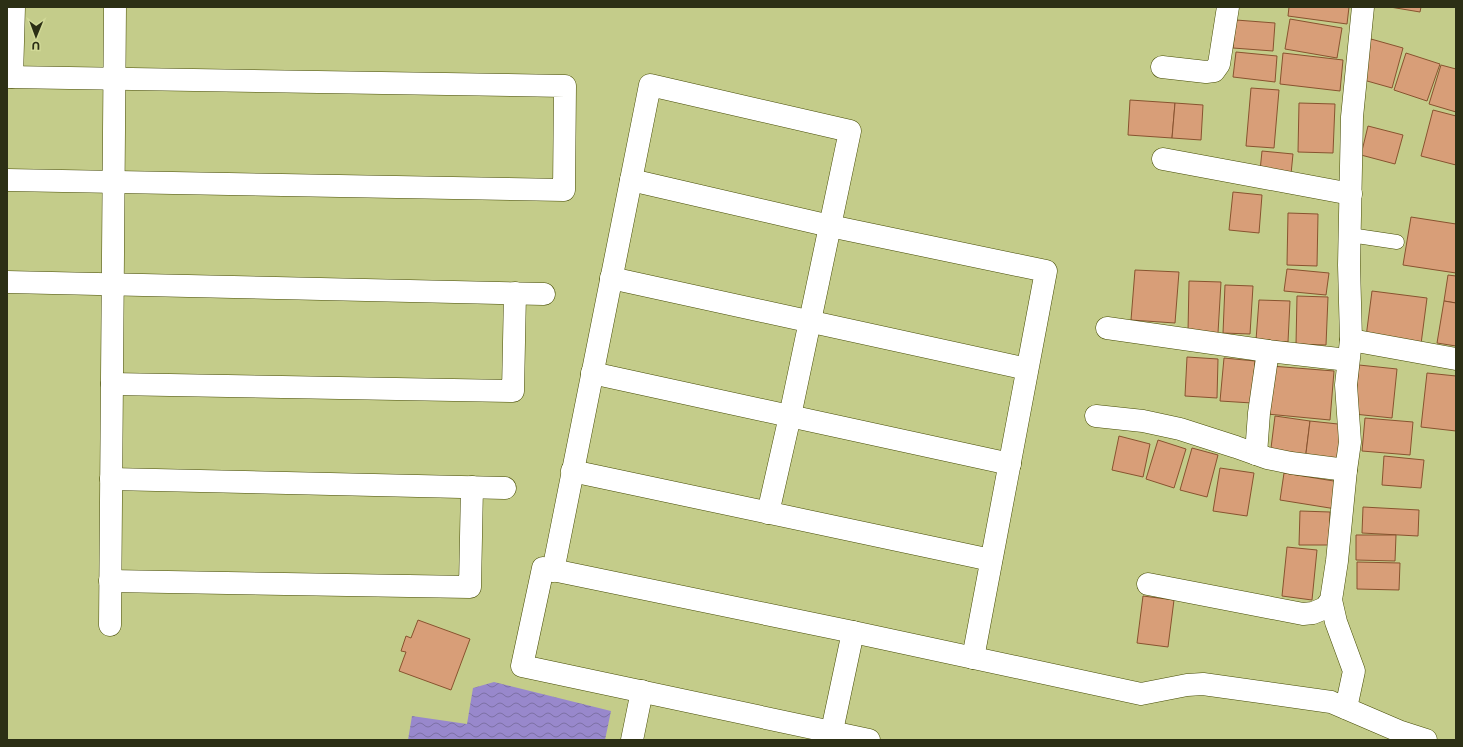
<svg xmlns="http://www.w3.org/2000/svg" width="1463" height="747" font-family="Montserrat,sans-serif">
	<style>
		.water { fill: url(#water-waves) }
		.building { fill: #d89e78; stroke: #88532f }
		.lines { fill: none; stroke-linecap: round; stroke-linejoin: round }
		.service-casing { stroke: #464b04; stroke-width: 15 }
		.minor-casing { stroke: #464b04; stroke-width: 23 }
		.service { stroke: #fff; stroke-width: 14 }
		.minor { stroke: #fff; stroke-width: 22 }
	</style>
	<defs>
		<pattern id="water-waves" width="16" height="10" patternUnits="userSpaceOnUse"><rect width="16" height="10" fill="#9888cc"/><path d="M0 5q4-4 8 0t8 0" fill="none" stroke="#7c70a4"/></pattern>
	</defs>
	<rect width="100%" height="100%" fill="#c4cc8a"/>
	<path class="water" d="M494,682L611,711L605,740H408L412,716L467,724L473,688Z"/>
	<g class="building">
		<path d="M1289,7H1349L1347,24L1288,16Z"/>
		<path d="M1390,7H1421L1420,12Z"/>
		<path d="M1290,19L1342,28L1337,58L1285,49Z"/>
		<path d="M1236,20L1275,23L1273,51L1233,48Z"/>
		<path d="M1371,39L1403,48L1392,88L1360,79Z"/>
		<path d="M1236,52L1277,56L1275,82L1233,77Z"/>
		<path d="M1283,53L1343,60L1340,91L1280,84Z"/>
		<path d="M1406,53L1440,64L1427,101L1394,90Z"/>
		<path d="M1441,65L1456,69V112L1429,104Z"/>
		<path d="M1251,88L1279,90L1274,148L1246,146Z"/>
		<path d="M1130,100L1175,103L1172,138L1128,135Z"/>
		<path d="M1175,103L1203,105L1201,140L1172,138Z"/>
		<path d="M1299,103L1335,104L1333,153L1298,152Z"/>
		<path d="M1433,110L1456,116V165L1421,156Z"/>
		<path d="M1368,126L1403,135L1395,164L1361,155Z"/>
		<path d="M1262,151L1293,154L1291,174L1260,171Z"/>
		<path d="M1233,192L1262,195L1259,233L1229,230Z"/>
		<path d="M1288,213L1318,214L1317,266L1287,265Z"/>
		<path d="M1411,217L1456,224V273L1403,265Z"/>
		<path d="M1287,269L1329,273L1326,295L1284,291Z"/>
		<path d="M1135,270L1179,272L1175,323L1131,320Z"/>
		<path d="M1448,275L1456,276V303L1444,301Z"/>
		<path d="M1189,281L1221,282L1218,333L1188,332Z"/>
		<path d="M1225,285L1253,286L1250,334L1223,333Z"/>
		<path d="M1372,291L1427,298L1421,344L1366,337Z"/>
		<path d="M1297,296L1328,297L1326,345L1296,344Z"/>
		<path d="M1259,300L1290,301L1288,342L1256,340Z"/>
		<path d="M1444,301L1456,303V346L1437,343Z"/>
		<path d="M1187,357L1218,359L1217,398L1185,396Z"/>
		<path d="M1224,358L1255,361L1252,403L1220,401Z"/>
		<path d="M1359,365L1397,369L1392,418L1354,414Z"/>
		<path d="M1271,366L1334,371L1330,420L1267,414Z"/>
		<path d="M1427,373L1456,376V431L1421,427Z"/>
		<path d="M1275,416L1310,421L1305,461L1270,456Z"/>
		<path d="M1365,418L1413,422L1410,455L1362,451Z"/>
		<path d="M1310,421L1347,425L1341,466L1305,461Z"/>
		<path d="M1119,436L1150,444L1143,477L1112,470Z"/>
		<path d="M1158,440L1186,449L1174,488L1146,479Z"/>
		<path d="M1192,448L1218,455L1207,497L1180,490Z"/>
		<path d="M1384,456L1424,460L1421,488L1382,485Z"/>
		<path d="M1220,468L1254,473L1247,516L1213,511Z"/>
		<path d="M1284,473L1340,482L1336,509L1280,500Z"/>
		<path d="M1363,507L1419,510L1418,536L1362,533Z"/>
		<path d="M1300,511L1330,512L1329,545H1299Z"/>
		<path d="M1356,535H1396L1395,561L1356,560Z"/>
		<path d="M1287,547L1317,550L1312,600L1282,596Z"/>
		<path d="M1357,562L1400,563L1399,590L1357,589Z"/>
		<path d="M1143,596L1174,600L1168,647L1137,643Z"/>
		<path d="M418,620L470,639L451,690L399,671L406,652L401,651L406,636L411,638Z"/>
	</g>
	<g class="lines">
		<g class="service-casing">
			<path id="service" d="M1350,235L1397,242"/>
		</g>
		<g class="minor-casing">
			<g id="minor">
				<path d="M1162,67L1206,72L1214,71L1219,64L1228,7"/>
				<path d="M7,77L565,86L564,190L7,180"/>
				<path d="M12,77L14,7"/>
				<path d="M1163,159L1351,194"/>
				<path d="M631,180L830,226L1046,271L973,658"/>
				<path d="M611,278L1027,369"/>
				<path d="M7,282L544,294"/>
				<path d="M1107,328L1268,351L1348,360"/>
				<path d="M1351,340L1456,359"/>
				<path d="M592,373L1010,464"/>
				<path d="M112,384L513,391L515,293"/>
				<path d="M1096,416L1143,421L1180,429L1236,447L1267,458L1291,463L1346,470"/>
				<path d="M1256,454L1259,413L1268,351"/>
				<path d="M572,471L991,560"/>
				<path d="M111,479L505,488"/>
				<path d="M553,571L650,85L850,131L790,416L768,513"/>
				<path d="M110,581L470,587L472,487"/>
				<path d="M1148,584L1303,614L1313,613L1325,608L1331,600L1337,561L1346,470L1350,442L1346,385L1351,340L1349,265L1352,117L1363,7"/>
				<path d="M1331,600L1336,622L1354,671L1346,708"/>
				<path d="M110,625L115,7"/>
				<path d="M632,740L642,691"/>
				<path d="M830,740L853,632"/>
				<path d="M869,740L522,666L543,568L853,632L1141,694L1187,685L1203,684L1331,702L1401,732L1426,740"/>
			</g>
		</g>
		<use href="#service" class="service"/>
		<use href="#minor" class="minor"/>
	</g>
	<rect width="1463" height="747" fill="none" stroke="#2c2f15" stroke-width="16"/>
	<g transform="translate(36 36) rotate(181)" stroke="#d1d997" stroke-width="3" paint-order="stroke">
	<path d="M0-3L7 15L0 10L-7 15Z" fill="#2c2f15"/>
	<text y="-6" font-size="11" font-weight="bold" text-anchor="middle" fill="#2c2f15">U</text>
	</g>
</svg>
